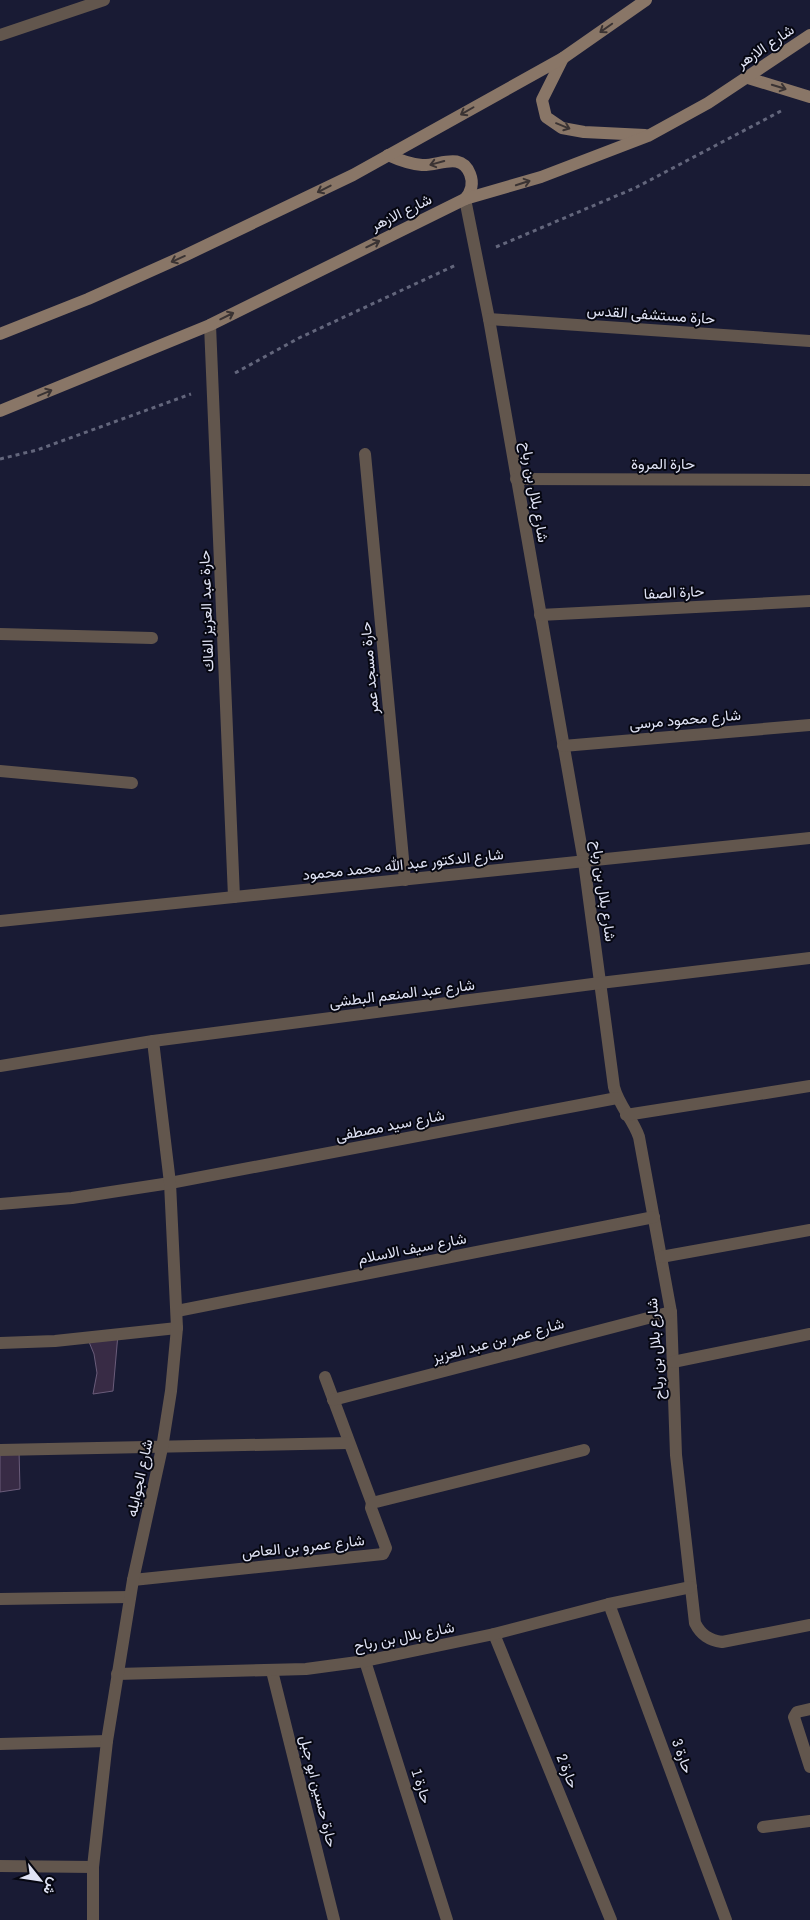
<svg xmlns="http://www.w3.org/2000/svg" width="810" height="1920" font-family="'Archivo Narrow',Vazirmatn,sans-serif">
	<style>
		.building { fill: #382b45; stroke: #6a5c7a }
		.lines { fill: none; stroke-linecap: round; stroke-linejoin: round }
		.path { stroke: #63667c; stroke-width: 3; stroke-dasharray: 4 4; stroke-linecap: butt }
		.street { stroke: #62564d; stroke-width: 12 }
		.secondary { stroke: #897667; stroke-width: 12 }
		.oneway { stroke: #3a3333 }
		.labels { text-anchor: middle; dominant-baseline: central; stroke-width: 4; stroke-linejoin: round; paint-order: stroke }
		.street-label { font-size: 15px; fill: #e0e3f5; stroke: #060711 }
	</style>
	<rect width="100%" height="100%" fill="#191b34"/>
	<g class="building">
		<path d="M118,1334L113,1391L93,1394L97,1373L94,1354L87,1337Z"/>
		<path d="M19,1450L20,1489L0,1492V1452Z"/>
	</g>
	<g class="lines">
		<g class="path">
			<path d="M496,247L635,188L781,111"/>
			<path d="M235,373L299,338L456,265"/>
			<path d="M0,459L37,450L191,394"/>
		</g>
		<g class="street">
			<path d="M0,35L104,0"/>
			<path d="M465,199L489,319L584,862L614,1087C619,1106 633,1119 639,1137L671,1312L676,1455L695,1623C701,1635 709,1640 722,1642L810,1625"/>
			<path d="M489,319L810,341"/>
			<path d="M210,325L234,897"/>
			<path d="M365,454L405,880"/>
			<path d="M516,479L810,480"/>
			<path d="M540,615L810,601"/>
			<path d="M0,634L152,638"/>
			<path d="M563,746L810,725"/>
			<path d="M0,771L132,783"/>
			<path d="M0,921L810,838"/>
			<path d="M0,1066L153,1041L600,983L810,958"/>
			<path d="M626,1115L810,1086"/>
			<path d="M0,1204L72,1198L170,1183L617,1098"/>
			<path d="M661,1257L810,1230"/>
			<path d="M177,1311L654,1217"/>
			<path d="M0,1343L55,1341L177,1328"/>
			<path d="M673,1362L810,1334"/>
			<path d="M325,1377L372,1503"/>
			<path d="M333,1400L671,1312"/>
			<path d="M0,1450L349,1443"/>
			<path d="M133,1580L383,1554L386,1548L371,1508L372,1503L584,1450"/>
			<path d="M0,1599L130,1597"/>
			<path d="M609,1604L726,1920"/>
			<path d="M494,1634L611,1920"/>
			<path d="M365,1661L447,1920"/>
			<path d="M272,1671L334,1920"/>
			<path d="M117,1674L306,1669L365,1661L494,1634L609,1604L691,1587"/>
			<path d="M810,1709L797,1712L794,1717L810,1767"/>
			<path d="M0,1744L107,1741"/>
			<path d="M763,1827L810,1821"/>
			<path d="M0,1866L93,1867"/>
			<path d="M93,1920V1867L107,1741L133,1580L162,1448L171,1391L177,1328L170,1183L153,1041"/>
		</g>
		<g class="secondary">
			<path d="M563,58L542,100L546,117L562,128L584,132L645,135"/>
			<path d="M748,78L810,97"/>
			<path d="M388,155C399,160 410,164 422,165C439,166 461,151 470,174C474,184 471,192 465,199"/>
			<path d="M0,334L88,299L184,256L353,175L563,58L646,0"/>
			<path d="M0,411L210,325L465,199L541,177L648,136L708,103L810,35"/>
		</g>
	</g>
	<defs><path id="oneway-shaft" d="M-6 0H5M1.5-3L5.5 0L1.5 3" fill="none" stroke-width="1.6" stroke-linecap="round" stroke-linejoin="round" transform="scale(1.25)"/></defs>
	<g class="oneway">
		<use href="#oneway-shaft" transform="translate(606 28) rotate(145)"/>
		<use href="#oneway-shaft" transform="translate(779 87) rotate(17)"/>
		<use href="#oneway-shaft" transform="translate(467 111) rotate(150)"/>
		<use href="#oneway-shaft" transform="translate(563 126) rotate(22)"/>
		<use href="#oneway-shaft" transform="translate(437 163) rotate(165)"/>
		<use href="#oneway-shaft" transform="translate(523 183) rotate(-18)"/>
		<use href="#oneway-shaft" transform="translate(324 189) rotate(153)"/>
		<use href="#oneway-shaft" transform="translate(373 244) rotate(-26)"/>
		<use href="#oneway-shaft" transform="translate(178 259) rotate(156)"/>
		<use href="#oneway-shaft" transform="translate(227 316) rotate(-26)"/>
		<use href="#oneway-shaft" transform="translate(45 393) rotate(-23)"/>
	</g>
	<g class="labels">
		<g class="street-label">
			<text transform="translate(765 46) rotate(-34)">شارع الازهر</text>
			<text transform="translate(401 212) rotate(-26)">شارع الازهر</text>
			<text transform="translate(651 314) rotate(4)">حارة مستشفى القدس</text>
			<text x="663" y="463">حارة المروة</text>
			<text transform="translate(535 492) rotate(80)">شارع بلال بن رباح</text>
			<text transform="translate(674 592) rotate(-3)">حارة الصفا</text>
			<text transform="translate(206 611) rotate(-92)">حارة عبد العزيز الفاك</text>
			<text transform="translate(369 668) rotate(-95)">حارة مسجد عمر</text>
			<text transform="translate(685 719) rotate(-5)">شارع محمود مرسى</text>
			<text transform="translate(403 864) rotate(-6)">شارع الدكتور عبد الله محمد محمود</text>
			<text transform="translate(604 891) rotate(82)">شارع بلال بن رباح</text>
			<text transform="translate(402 993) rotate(-7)">شارع عبد المنعم البطشى</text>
			<text transform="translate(390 1125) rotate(-11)">شارع سيد مصطفى</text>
			<text transform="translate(412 1248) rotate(-11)">شارع سيف الاسلام</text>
			<text transform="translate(498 1340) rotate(-15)">شارع عمر بن عبد العزيز</text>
			<text transform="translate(655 1349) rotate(-94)">شارع بلال بن رباح</text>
			<text transform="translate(139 1478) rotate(-78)">شارع الجوايله</text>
			<text transform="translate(303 1546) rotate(-6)">شارع عمرو بن العاص</text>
			<text transform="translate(404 1636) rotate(-11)">شارع بلال بن رباح</text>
			<text transform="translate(683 1756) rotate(70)">حارة 3</text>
			<text transform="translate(568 1771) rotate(68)">حارة 2</text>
			<text transform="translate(422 1786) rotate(72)">حارة 1</text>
			<text transform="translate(319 1791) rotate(76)">حارة حسين ابو جبل</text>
		</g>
	</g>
	<g transform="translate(40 1880) rotate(120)" stroke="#060711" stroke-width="4" paint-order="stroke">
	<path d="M0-4L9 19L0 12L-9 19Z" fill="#e0e3f5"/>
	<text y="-8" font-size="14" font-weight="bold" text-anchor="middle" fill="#e0e3f5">ش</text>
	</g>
</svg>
